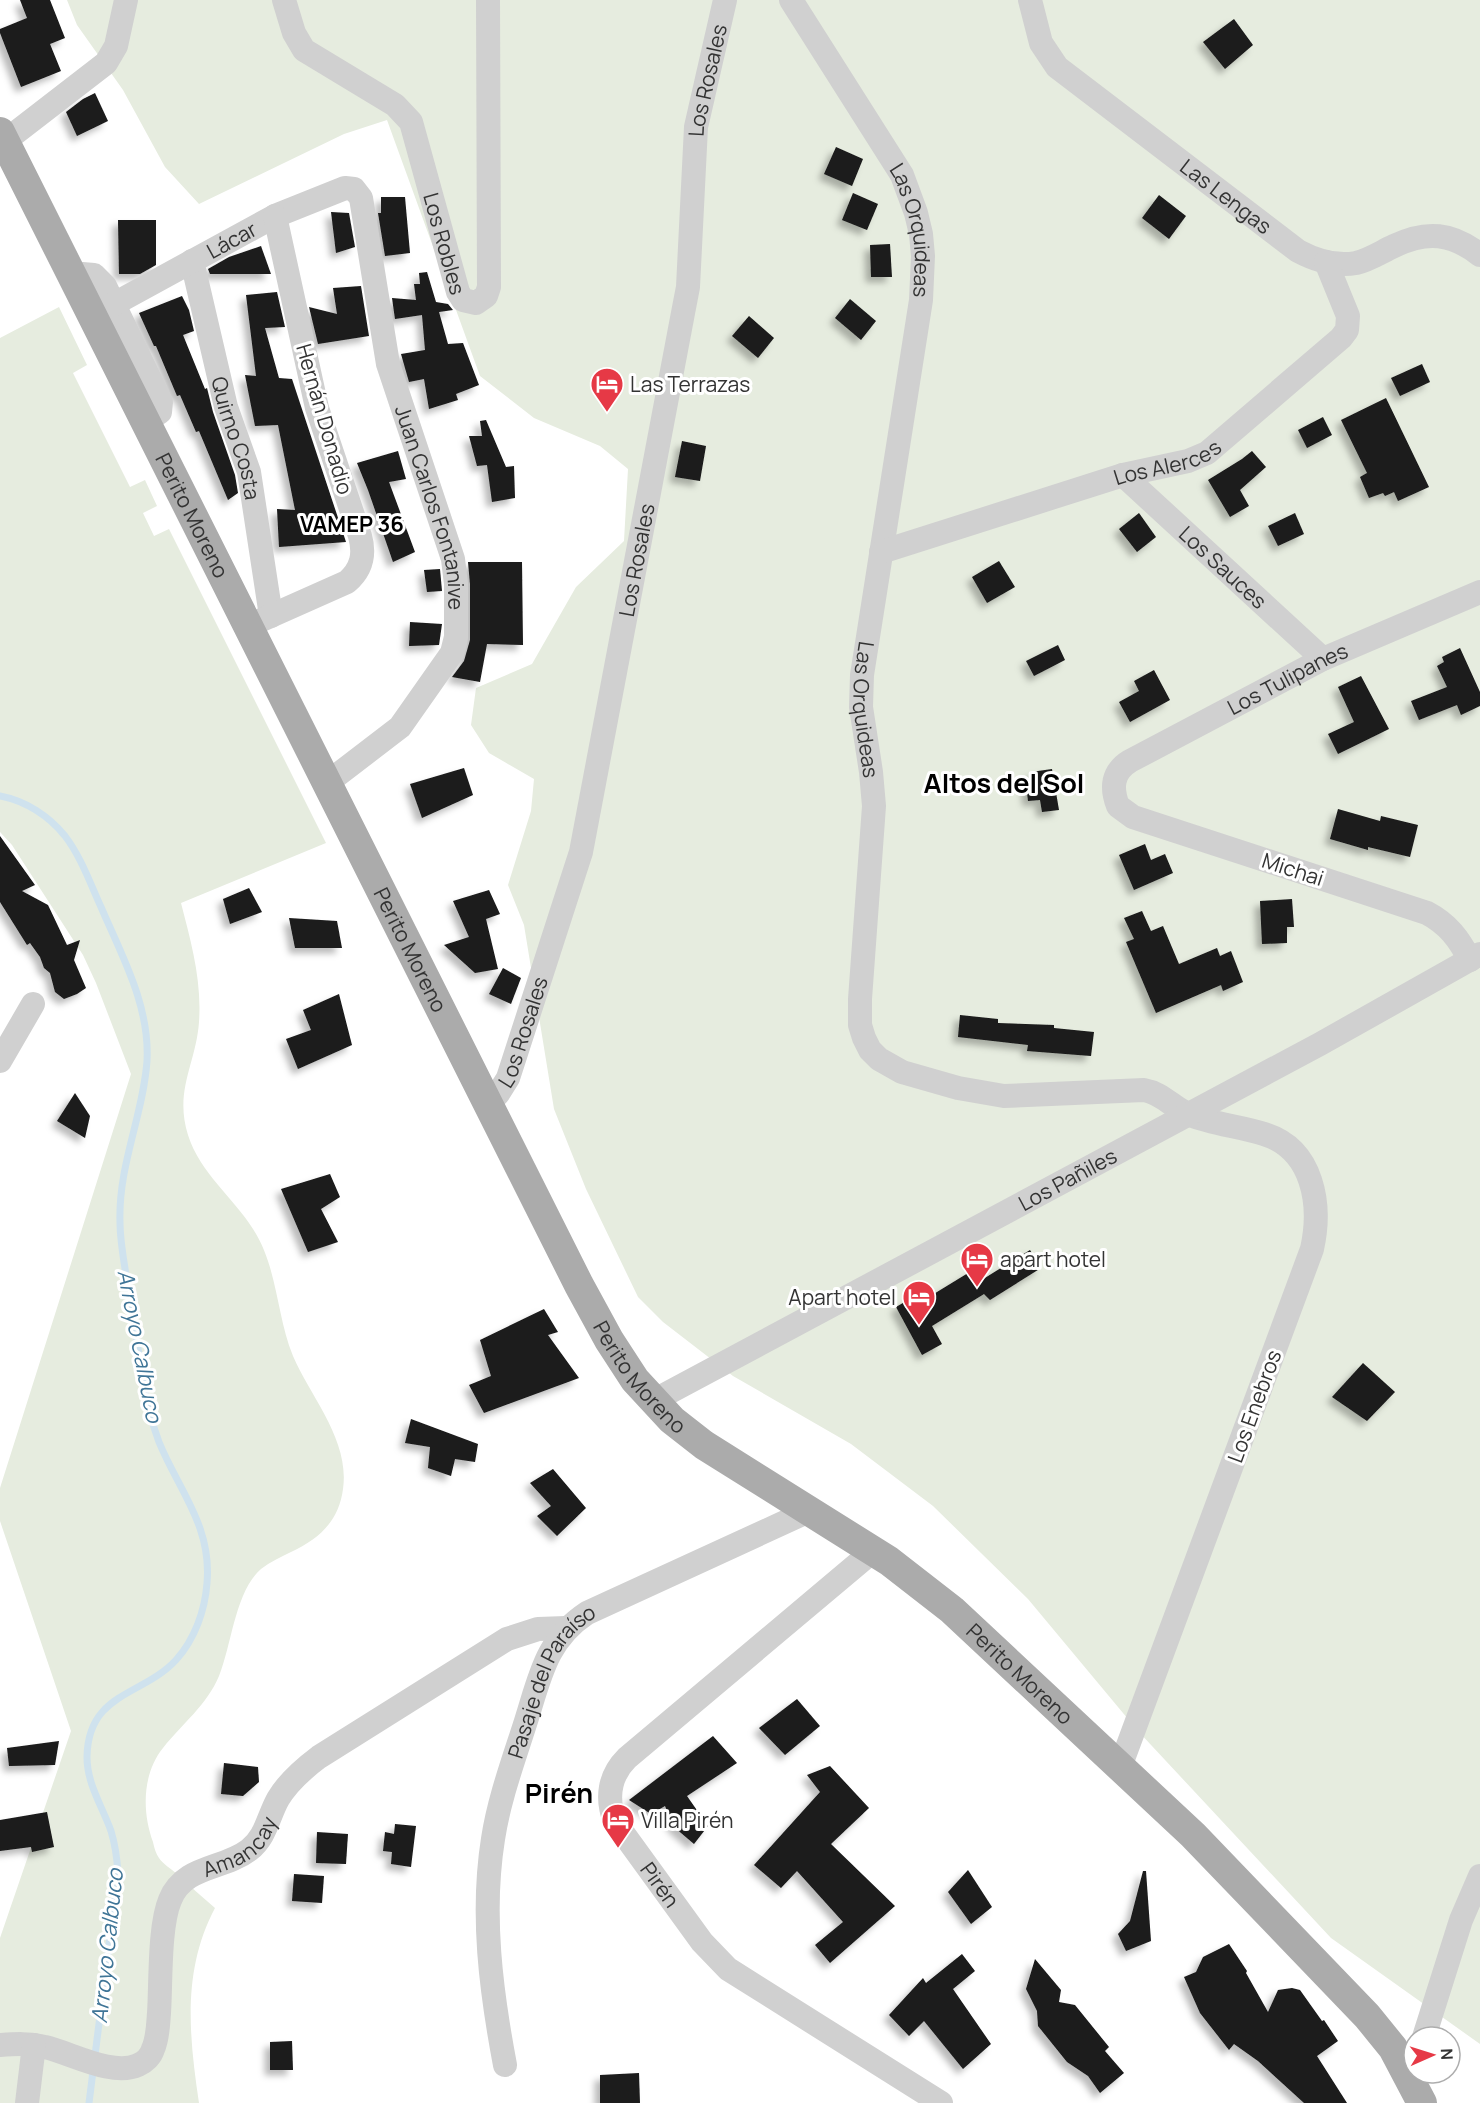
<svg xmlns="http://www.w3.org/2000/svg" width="1480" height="2103" font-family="Manrope,sans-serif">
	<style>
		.green { fill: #e6ecdf }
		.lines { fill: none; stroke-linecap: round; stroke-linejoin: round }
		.stream { stroke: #cfe2ee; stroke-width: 7 }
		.building { fill: #1a1a1a; filter: url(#shadow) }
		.minor { stroke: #d0d0d0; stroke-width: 24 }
		.major { stroke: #ababab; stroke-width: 30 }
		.labels { text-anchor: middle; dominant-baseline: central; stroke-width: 6; stroke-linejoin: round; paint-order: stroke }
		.street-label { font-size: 21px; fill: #333; stroke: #fff }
		.poi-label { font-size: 21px; fill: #333; stroke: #fff; text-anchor: start }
		.neighbourhood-label { font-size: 22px; font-weight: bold; fill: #000; stroke: #fff }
		.water-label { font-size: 22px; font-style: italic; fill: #3f7597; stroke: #fff }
		.district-label { font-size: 27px; font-weight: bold; fill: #000; stroke: #fff }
	</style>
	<defs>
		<filter id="shadow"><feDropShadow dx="-5.5" dy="5.5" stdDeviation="3" flood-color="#0004"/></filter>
	</defs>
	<rect width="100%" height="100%" fill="#fff"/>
	<g class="green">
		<path d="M67,0H1480V2044L1331,1938L1138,1731L1028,1599L933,1506L851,1444L733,1376L663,1322L638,1297L586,1189L554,1109L524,925L508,885L531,811L534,779L489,753L471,725L476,688L532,664L576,587L624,541L628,469L600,446L534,418L480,376L387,120L344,134L199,204L165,167L123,90L77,25Z"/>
		<path d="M59,307L87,365L73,373L130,487L145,480L157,506L143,513L154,536L169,529L326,843L181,903C191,942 202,980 199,1022C196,1064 174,1090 188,1135C200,1173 233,1197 253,1229C278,1268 276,1314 293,1356C311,1398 350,1440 343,1489C339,1521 319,1539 291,1552C281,1557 270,1562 261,1569C235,1592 232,1644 219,1676C207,1705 182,1724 163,1748C142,1774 142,1812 153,1842C154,1847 156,1854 159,1858C163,1864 171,1869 176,1873C189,1885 202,1897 215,1908C182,1970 189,2036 199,2103H0V1938L71,1731L0,1521V1488L131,1074L96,983L83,955L12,845L0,832V338Z"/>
	</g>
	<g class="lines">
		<path class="stream" d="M0,796C26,801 49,816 65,836C81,857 90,883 101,907C122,956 150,1006 147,1061C143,1116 118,1166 120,1222C120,1244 125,1266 128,1288C133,1318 138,1348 143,1378C146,1399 151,1421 159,1442C179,1491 212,1526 207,1583C205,1610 195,1639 176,1660C143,1696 88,1692 87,1757C87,1784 102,1806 111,1831C115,1844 117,1858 118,1873L89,2103"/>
	</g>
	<g class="building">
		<path d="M20,0H50L65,38L50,44L61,71L21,87L0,33V29L27,18Z"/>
		<path d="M1234,19L1253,45L1225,69L1203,42Z"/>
		<path d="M95,93L108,121L77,136L66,112L83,99Z"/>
		<path d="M836,147L863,159L852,186L824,174Z"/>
		<path d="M853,193L878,204L867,230L842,220Z"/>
		<path d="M1159,195L1186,216L1169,239L1142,218Z"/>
		<path d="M381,197H405L410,253L385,256L378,213H381Z"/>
		<path d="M331,212L349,213L355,247L336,253Z"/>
		<path d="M118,220H156V265L140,274H119Z"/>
		<path d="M890,244L892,277H871L870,245Z"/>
		<path d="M261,246L271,274H210L208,269L229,257Z"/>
		<path d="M427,272L436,302L448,304L453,310L439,312L448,344L463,343L479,385L456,394L458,400L429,409L424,379L409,382L401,354L425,350L422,315L395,319L392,298L416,300L414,284H420L419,273Z"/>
		<path d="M361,286L369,336L318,344L309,307L337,314L333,288Z"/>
		<path d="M277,292L285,327L265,328L279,378L292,379L346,542L279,547L277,509L295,510L278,425L255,426L245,375L256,376L246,295Z"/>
		<path d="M182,296L189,310L194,331L183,335L205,389L207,388L213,412L235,475L238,493L228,500L199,431L196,432L180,395L177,396L156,346H154L139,313Z"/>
		<path d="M850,299L876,321L861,340L835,318Z"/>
		<path d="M749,316L774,338L758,358L732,336Z"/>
		<path d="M1422,364L1430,382L1400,396L1391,378Z"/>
		<path d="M1386,398L1429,487L1398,501L1394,492L1385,496L1383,493L1369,498L1360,477L1367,473L1341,420Z"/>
		<path d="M1323,417L1332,435L1307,448L1298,430Z"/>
		<path d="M486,420L506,467L514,466L515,498L492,502L487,465L477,466L469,436H482L480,421Z"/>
		<path d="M682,441L706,446L700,481L675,477Z"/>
		<path d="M398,451L406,479L389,482L415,552L393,562L368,490L357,463Z"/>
		<path d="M1252,451L1266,467L1240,490L1249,506L1230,517L1208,480L1242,459Z"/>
		<path d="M1139,513L1156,537L1137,552L1119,529Z"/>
		<path d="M1295,513L1304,534L1278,546L1268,526Z"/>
		<path d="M999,561L1015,587L987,603L972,577Z"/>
		<path d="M468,562H522L523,645L487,644L480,682L452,677L464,661L470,640V584Z"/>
		<path d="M440,569L442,591L427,592L424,570Z"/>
		<path d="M410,622L442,624L439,645L409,646Z"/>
		<path d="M1058,645L1065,660L1034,676L1026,661Z"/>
		<path d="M1460,648L1480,692V706L1461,715L1457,705L1419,720L1411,701L1447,687L1437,666L1444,662L1442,657Z"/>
		<path d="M1154,670L1170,700L1130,722L1119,702L1139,691L1134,681Z"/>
		<path d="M1361,676L1389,729L1338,754L1328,734L1354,722L1338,687Z"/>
		<path d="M464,768L473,795L422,818L410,784Z"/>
		<path d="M1052,769L1059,810L1042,812L1040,800L1028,801L1026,784L1033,783L1031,772Z"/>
		<path d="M1338,809L1380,821L1381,816L1418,825L1410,857L1368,847V850L1330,839Z"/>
		<path d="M0,836L35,885L22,891L48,905L67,945L80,940L74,960L86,988L77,994L64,999L55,992L50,973L44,968L40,957L30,943L27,945L0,902Z"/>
		<path d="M1145,844L1151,860L1165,854L1173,873L1134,890L1119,855Z"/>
		<path d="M249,888L262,912L230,924L223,899Z"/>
		<path d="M489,890L500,914L486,919L498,969L475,973L444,945L469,937L453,901Z"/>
		<path d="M1292,899L1294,927H1287V943L1262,944L1260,901Z"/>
		<path d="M1142,911L1151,931L1163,926L1179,964L1217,948L1220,956L1231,951L1243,982L1223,991L1221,985L1156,1013L1126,942L1134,939L1124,918Z"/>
		<path d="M289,918L337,921L342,948H295Z"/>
		<path d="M503,968L521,978L511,1004L489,994Z"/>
		<path d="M339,994L352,1045L298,1069L286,1039L311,1030L303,1010Z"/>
		<path d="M960,1015L998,1019V1023L1054,1025V1028L1094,1032L1091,1056L1027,1051L1028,1045L958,1037Z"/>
		<path d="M75,1093L90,1116L85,1138L57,1121Z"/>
		<path d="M330,1174L340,1197L321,1209L338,1242L308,1252L281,1189Z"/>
		<path d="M1030,1250L1041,1268L990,1300L984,1294L932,1326L942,1344L922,1355L896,1307L915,1296L919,1303L973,1270L980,1281Z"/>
		<path d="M544,1309L558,1332L548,1335L579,1378L484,1413L469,1385L491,1376L480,1340Z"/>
		<path d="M1363,1363L1395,1392L1367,1421L1332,1397Z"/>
		<path d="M411,1419L478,1444L475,1462L455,1459L451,1476L428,1468L430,1447L405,1443Z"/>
		<path d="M553,1469L586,1508L557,1536L537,1516L551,1506L530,1483Z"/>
		<path d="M797,1699L820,1726L785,1755L759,1728Z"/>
		<path d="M713,1736L737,1763L687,1796L708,1826L694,1844L674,1827L665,1806L651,1814L629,1800Z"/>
		<path d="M59,1741L55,1765L9,1766L7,1748Z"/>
		<path d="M224,1763L258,1767L259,1782L243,1796L221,1794Z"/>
		<path d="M830,1766L869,1808L831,1844L895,1906L830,1963L815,1945L843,1922L797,1871L781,1888L754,1865L820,1792L807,1775Z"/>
		<path d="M47,1812L54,1847L32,1852L31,1847L0,1851V1820Z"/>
		<path d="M395,1824L416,1826L411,1867L391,1864L392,1852L383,1851L385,1832L394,1834Z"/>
		<path d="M317,1832L348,1834L346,1864L316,1863Z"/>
		<path d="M968,1870L992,1907L971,1924L948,1892Z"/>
		<path d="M1143,1871H1146L1151,1941L1126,1951L1118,1934L1130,1921Z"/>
		<path d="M294,1874L324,1876L322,1903L292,1901Z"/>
		<path d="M1229,1944L1247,1971L1246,1973L1268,2012L1278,1990L1292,1988L1300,1990L1322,2021L1324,2020L1338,2041L1317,2056L1347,2103H1304L1258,2061L1234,2044L1229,2050L1200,2013L1184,1977L1196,1972L1203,1957Z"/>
		<path d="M962,1954L975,1971L953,1989L991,2044L963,2069L924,2021L909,2036L889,2015L923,1978L926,1983Z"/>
		<path d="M1035,1959L1061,1990L1059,2002L1075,2005L1109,2047L1105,2051L1124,2073L1100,2093L1088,2076L1067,2062L1038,2026L1037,2011L1026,1989Z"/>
		<path d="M292,2041L293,2070H270V2042Z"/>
		<path d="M639,2073L640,2103H600V2075Z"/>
	</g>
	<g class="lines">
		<g class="minor">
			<path id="s1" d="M284,0L294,33L304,50L395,105L411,122L458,292L463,300L476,303L486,296L489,287L488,0"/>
			<path id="s2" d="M791,0L902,175L916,213L921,234L923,256L921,300L862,675L861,707L871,772L874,806L860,999V1025L864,1038L870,1050L879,1059L902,1072L958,1088L1004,1096L1144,1090C1162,1093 1172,1107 1188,1114C1211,1124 1239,1126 1264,1134C1313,1149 1322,1204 1312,1249L1120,1767"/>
			<path id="s3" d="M1030,0L1041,43L1057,67L1298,251C1315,260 1335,267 1356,263C1369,260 1381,252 1394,246C1427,230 1452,233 1480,255"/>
			<path d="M5,141L106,63L116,46L126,0"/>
			<path id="s4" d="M192,261L226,407L249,472L271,616"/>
			<path d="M70,273L94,275L105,286L161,402L160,412L145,422"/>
			<path id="s5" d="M114,304L275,216L345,188L354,189L361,198L388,364L453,559L456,584V637L452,653L400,727L327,783"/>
			<path id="s6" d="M1123,475L1323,659"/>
			<path id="s7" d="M881,552L1123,475L1188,461L1207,453L1341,338L1347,330L1348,316L1326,262"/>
			<path d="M248,626L347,582C362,569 365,554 360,536L317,408L275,216"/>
			<path id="s8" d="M1470,960C1459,939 1448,924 1427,913L1133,817L1118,806C1111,788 1112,772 1130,761L1323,659L1480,592"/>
			<path d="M0,1061L33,1004"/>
			<path id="s9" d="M487,1102L498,1094L508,1078L581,852L683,313L688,287L696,127L725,0"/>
			<path id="s10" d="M653,1401L1320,1044L1480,954"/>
			<path id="s11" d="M873,1551L627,1758C609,1776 606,1798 615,1822L702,1942L728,1969L941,2103"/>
			<path d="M1424,2037L1461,1920L1480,1876"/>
			<path id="s12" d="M0,2045C15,2044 30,2043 45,2047C71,2053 113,2077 138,2065C145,2062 151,2056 153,2049C158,2038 158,2025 159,2013C161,1983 159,1926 170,1900C184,1865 223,1870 249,1850C266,1837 268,1817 278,1799C288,1782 303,1769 319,1757L507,1639L538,1629L566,1628"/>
			<path id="s13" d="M505,2065C491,1991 481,1914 493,1839C499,1799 514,1759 526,1721C540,1677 546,1640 587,1613L809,1511"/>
			<path d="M27,2103L34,2045"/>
		</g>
		<path class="major" id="s14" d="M0,132L579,1285L609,1340L635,1380L672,1420L704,1445L889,1561L952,1610L1193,1835L1367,2016L1393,2048L1422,2103"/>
	</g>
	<defs>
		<g id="hotel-pin" transform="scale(1.725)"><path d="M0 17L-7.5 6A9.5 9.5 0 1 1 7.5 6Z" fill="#e63946" stroke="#fff"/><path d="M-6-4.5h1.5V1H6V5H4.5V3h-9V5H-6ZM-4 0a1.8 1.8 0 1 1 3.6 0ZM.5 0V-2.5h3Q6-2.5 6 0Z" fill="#fff"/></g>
	</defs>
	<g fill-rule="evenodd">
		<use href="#hotel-pin" x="607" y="384"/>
		<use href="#hotel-pin" x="977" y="1259"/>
		<use href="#hotel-pin" x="919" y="1297"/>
		<use href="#hotel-pin" x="618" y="1820"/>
	</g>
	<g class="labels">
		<g class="street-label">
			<text stroke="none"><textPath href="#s9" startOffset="1053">Los Rosales</textPath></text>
			<text stroke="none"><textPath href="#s3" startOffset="286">Las Lengas</textPath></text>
			<text stroke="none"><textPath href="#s2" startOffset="264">Las Orquideas</textPath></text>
			<text stroke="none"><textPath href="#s5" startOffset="134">Lácar</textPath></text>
			<text stroke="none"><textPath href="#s1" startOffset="310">Los Robles</textPath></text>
			<text transform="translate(325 419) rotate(74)">Hernán Donadio</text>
			<text stroke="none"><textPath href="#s4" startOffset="183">Quirno Costa</textPath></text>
			<text stroke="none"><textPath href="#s7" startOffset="300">Los Alerces</textPath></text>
			<text stroke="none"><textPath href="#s5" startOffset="598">Juan Carlos Fontanive</textPath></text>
			<text stroke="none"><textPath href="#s14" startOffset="429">Perito Moreno</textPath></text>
			<text stroke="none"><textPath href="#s9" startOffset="567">Los Rosales</textPath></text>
			<text stroke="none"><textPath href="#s6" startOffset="136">Los Sauces</textPath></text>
			<text stroke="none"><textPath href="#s8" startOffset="622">Los Tulipanes</textPath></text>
			<text stroke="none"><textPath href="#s2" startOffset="750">Las Orquideas</textPath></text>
			<text transform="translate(1293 869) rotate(18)">Michai</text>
			<text stroke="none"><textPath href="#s14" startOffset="915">Perito Moreno</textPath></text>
			<text stroke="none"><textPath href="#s9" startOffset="81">Los Rosales</textPath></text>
			<text stroke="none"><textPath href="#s10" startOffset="470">Los Pañiles</textPath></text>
			<text stroke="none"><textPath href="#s14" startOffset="1401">Perito Moreno</textPath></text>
			<text transform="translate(1254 1406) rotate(-70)">Los Enebros</text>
			<text stroke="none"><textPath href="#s14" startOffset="1887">Perito Moreno</textPath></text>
			<text stroke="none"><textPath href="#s13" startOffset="398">Pasaje del Paraíso</textPath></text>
			<text stroke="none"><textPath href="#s12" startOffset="406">Amancay</textPath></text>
			<text stroke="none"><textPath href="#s11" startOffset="468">Pirén</textPath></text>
		</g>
		<g class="poi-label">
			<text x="630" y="384">Las Terrazas</text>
			<text x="1000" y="1259">apart hotel</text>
			<text x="896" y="1297" text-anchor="end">Apart hotel</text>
			<text x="641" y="1820">Villa Pirén</text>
		</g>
		<g class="neighbourhood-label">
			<text x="352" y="524">VAMEP 36</text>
		</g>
		<g class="water-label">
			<text transform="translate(140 1346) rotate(79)">Arroyo Calbuco</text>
			<text transform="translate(107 1946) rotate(-84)">Arroyo Calbuco</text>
		</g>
		<g class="district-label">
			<text x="1004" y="782">Altos del Sol</text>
			<text x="559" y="1792">Pirén</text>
		</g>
	</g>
	<g transform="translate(1432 2055) rotate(87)"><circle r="28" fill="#ffffff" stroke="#adadad" stroke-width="1.5"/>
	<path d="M0-4.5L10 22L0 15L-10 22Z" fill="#e63946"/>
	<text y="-9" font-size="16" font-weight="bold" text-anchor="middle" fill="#333333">N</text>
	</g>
</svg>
